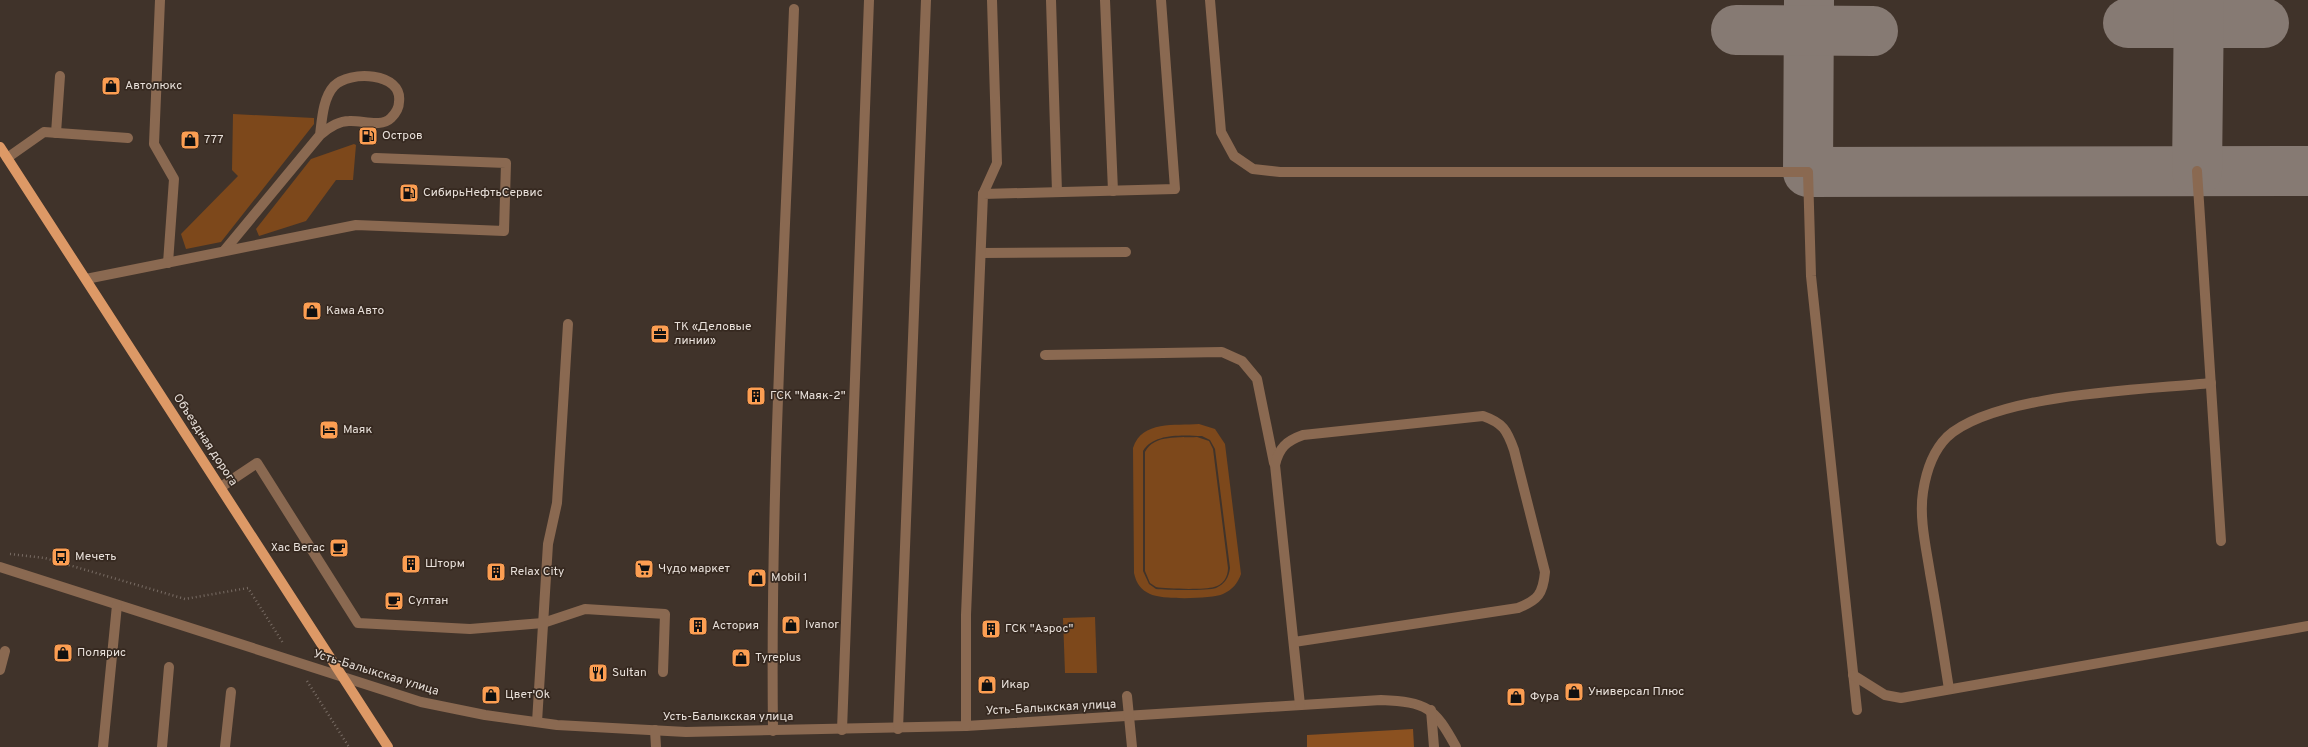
<svg xmlns="http://www.w3.org/2000/svg" width="2308" height="747" font-family="Overpass,sans-serif">
	<style>
		.green { fill: #7d481b; fill-rule: evenodd }
		.forest { fill: #8b5120 }
		.lines { fill: none; stroke-linecap: round; stroke-linejoin: round }
		.taxiway { stroke: #867a73; stroke-width: 50 }
		.path { stroke: #786c64; stroke-width: 2.5; stroke-dasharray: 1 3; stroke-linecap: butt }
		.minor { stroke: #8a6951; stroke-width: 10 }
		.major { stroke: #d96; stroke-width: 10 }
		.labels { text-anchor: middle; dominant-baseline: central; stroke-width: 3.5; stroke-linejoin: round; paint-order: stroke }
		.poi-label { font-size: 12px; fill: #e8e0da; stroke: #362920; text-anchor: start }
		.street-label { font-size: 12px; fill: #e8e0da; stroke: #362920 }
	</style>
	<rect width="100%" height="100%" fill="#40332a"/>
	<g class="green">
		<path d="M233,114L314,118V124L221,242L186,249L181,234L238,176L232,170Z"/>
		<path d="M354,144L356,145L353,180H336L306,221L259,236L256,229L311,159Z"/>
		<path d="M1199,424L1215,429L1225,444L1241,574C1238,583 1232,590 1223,594C1212,599 1161,600 1150,594C1141,590 1136,583 1134,573L1133,448C1142,420 1175,426 1199,424ZM1202,436L1210,440L1215,449L1230,568C1229,577 1225,584 1216,588C1208,591 1166,590 1156,589L1149,584L1143,571V451C1153,433 1183,435 1202,436Z"/>
		<path d="M1197,437L1209,441L1213,449L1228,568C1228,577 1223,585 1214,587C1205,590 1166,589 1156,587L1150,583L1145,571V452C1154,434 1180,438 1197,437Z"/>
		<path d="M1095,617L1097,673H1065L1063,618Z"/>
	</g>
	<path class="forest" d="M1413,729L1414,747H1307V735Z"/>
	<g class="lines">
		<g class="taxiway">
			<path d="M1809,0L1808,172L2308,171"/>
			<path d="M2128,23H2264"/>
			<path d="M1736,30L1873,31"/>
			<path d="M2197,171L2199,0"/>
		</g>
		<g class="path">
			<path d="M10,554L45,558L185,599L248,588L283,643"/>
			<path d="M307,681L349,747"/>
		</g>
		<g class="minor">
			<path d="M160,0L154,144L174,179L168,263"/>
			<path d="M1051,0L1057,192"/>
			<path d="M1105,0L1113,191"/>
			<path d="M1210,0L1221,132L1234,156L1253,169L1280,172H1808L1811,276L1857,710"/>
			<path d="M56,133L60,76"/>
			<path d="M7,158L44,132L128,138"/>
			<path d="M2197,171L2221,541"/>
			<path d="M983,194L997,163L992,0"/>
			<path d="M224,251L320,135C328,128 338,121 349,121C362,120 381,128 391,118C395,114 399,108 399,102C403,72 349,70 334,86C323,98 322,119 320,135"/>
			<path d="M981,253L1126,252"/>
			<path d="M86,279L356,225L504,231L506,163L376,158"/>
			<path d="M1045,355L1222,352L1242,361L1257,379L1274,463"/>
			<path d="M221,487L257,463L358,623L470,629L543,623L585,609L665,614L663,672"/>
			<path d="M0,567L421,702L485,715L557,725L686,732L966,726L1381,700C1427,702 1434,707 1456,747"/>
			<path d="M1294,642L1518,608C1538,600 1543,594 1545,572L1514,450C1507,430 1503,423 1483,416L1303,435C1286,441 1279,448 1275,465L1300,705"/>
			<path d="M0,670L5,651"/>
			<path d="M1853,675L1885,695L1901,698L2308,626"/>
			<path d="M1949,689C1943,651 1937,612 1930,573C1926,547 1919,518 1923,492C1926,472 1933,451 1947,437C1995,393 2145,390 2211,383"/>
			<path d="M1127,696L1132,747"/>
			<path d="M1431,710L1434,747"/>
			<path d="M537,722L548,544L557,503L568,324"/>
			<path d="M966,726V615L983,194L1175,189L1161,0"/>
			<path d="M898,729L926,0"/>
			<path d="M655,730L656,747"/>
			<path d="M842,730L869,0"/>
			<path d="M773,731C770,490 785,249 794,9"/>
			<path d="M103,747L117,605"/>
			<path d="M162,747L169,667"/>
			<path d="M225,747L231,692"/>
		</g>
		<path class="major" d="M0,147L388,747"/>
	</g>
	<defs>
		<g id="shop-square" transform="scale(1)"><rect x="-9" y="-9" width="18" height="18" rx="4" fill="#fc9e52" stroke="#362920"/><path d="M-5-2.5h2.3a2.7 3.5 0 0 1 5.4 0H5L5.5 6h-11ZM-1.5-2.5h3a1.5 2.3 0 0 0-3 0Z" fill="#111"/></g>
		<g id="fuel-square" transform="scale(1)"><rect x="-9" y="-9" width="18" height="18" rx="4" fill="#fc9e52" stroke="#362920"/><path d="M-5.5-6h7V0h2V4h1.3V-2.5L3-4.5l.8-.8L6-3V5H2.5V1h-1V6h-7ZM-4.2-4.7v3.2H.2V-4.7Z" fill="#111"/></g>
		<g id="office-square" transform="scale(1)"><rect x="-9" y="-9" width="18" height="18" rx="4" fill="#fc9e52" stroke="#362920"/><path d="M-6-3h4V-5.5h4V-3h4V5H-6ZM-1-4.5V-3h2v-1.5ZM-6 0V1H6V0Z" fill="#111"/></g>
		<g id="building-square" transform="scale(1)"><rect x="-9" y="-9" width="18" height="18" rx="4" fill="#fc9e52" stroke="#362920"/><path d="M-4-6H4V6H1V3H-1V6H-4ZM-2.5-4.3h1.7v1.8h-1.7ZM.8-4.3h1.7v1.8H.8ZM-2.5-1h1.7V.8h-1.7ZM.8-1h1.7V.8H.8Z" fill="#111"/></g>
		<g id="hotel-square" transform="scale(1)"><rect x="-9" y="-9" width="18" height="18" rx="4" fill="#fc9e52" stroke="#362920"/><path d="M-6-4.5h1.5V1H6V5H4.5V3h-9V5H-6ZM-4 0a1.8 1.8 0 1 1 3.6 0ZM.5 0V-2.5h3Q6-2.5 6 0Z" fill="#111"/></g>
		<g id="cafe-square" transform="scale(1)"><rect x="-9" y="-9" width="18" height="18" rx="4" fill="#fc9e52" stroke="#362920"/><path d="M-5.5-4.5H6V0H3Q3 3.5 0 3.5H-2.5Q-5.5 3.5-5.5 0ZM3-3.2v2h1.7v-2ZM-6 4.5H4V6H-6Z" fill="#111"/></g>
		<g id="bus-square" transform="scale(1)"><rect x="-9" y="-9" width="18" height="18" rx="4" fill="#fc9e52" stroke="#362920"/><path d="M-5-6H5V4H4V6H2V4H-2V6H-4V4H-5ZM-3.5-4V0h7V-4ZM-3.5 1.2v1.5H-2V1.2ZM2 1.2v1.5H3.5V1.2Z" fill="#111"/></g>
		<g id="supermarket-square" transform="scale(1)"><rect x="-9" y="-9" width="18" height="18" rx="4" fill="#fc9e52" stroke="#362920"/><path d="M-6-5.5h2.5l.6 2H6L4.5 2H-2.5L-4.4-4H-6ZM-1.5 3.2a1.3 1.3 0 1 0 .1 0ZM3 3.2a1.3 1.3 0 1 0 .1 0Z" fill="#111"/></g>
		<g id="restaurant-square" transform="scale(1)"><rect x="-9" y="-9" width="18" height="18" rx="4" fill="#fc9e52" stroke="#362920"/><path d="M-5-6h1v4h1v-4h1v4h1v-4h1v5L-1.5 .5V6h-2V.5L-5-1ZM5-6V6H3V1.5H1.5Q1.5-4 5-6Z" fill="#111"/></g>
	</defs>
	<g fill-rule="evenodd">
		<use href="#shop-square" x="111" y="86"/>
		<use href="#fuel-square" x="368" y="136"/>
		<use href="#shop-square" x="190" y="140"/>
		<use href="#fuel-square" x="409" y="193"/>
		<use href="#shop-square" x="312" y="311"/>
		<use href="#office-square" x="660" y="334"/>
		<use href="#building-square" x="756" y="396"/>
		<use href="#hotel-square" x="329" y="430"/>
		<use href="#cafe-square" x="339" y="548"/>
		<use href="#bus-square" x="61" y="557"/>
		<use href="#building-square" x="411" y="564"/>
		<use href="#supermarket-square" x="644" y="569"/>
		<use href="#building-square" x="496" y="572"/>
		<use href="#shop-square" x="757" y="578"/>
		<use href="#cafe-square" x="394" y="601"/>
		<use href="#shop-square" x="791" y="625"/>
		<use href="#building-square" x="698" y="626"/>
		<use href="#building-square" x="991" y="629"/>
		<use href="#shop-square" x="63" y="653"/>
		<use href="#shop-square" x="741" y="658"/>
		<use href="#restaurant-square" x="598" y="673"/>
		<use href="#shop-square" x="987" y="685"/>
		<use href="#shop-square" x="1574" y="692"/>
		<use href="#shop-square" x="491" y="695"/>
		<use href="#shop-square" x="1516" y="697"/>
	</g>
	<g class="labels">
		<g class="poi-label">
			<text x="125" y="86">Автолюкс</text>
			<text x="382" y="136">Остров</text>
			<text x="204" y="140">777</text>
			<text x="423" y="193">СибирьНефтьСервис</text>
			<text x="326" y="311">Кама Авто</text>
			<text x="674" y="327">ТК «Деловые<tspan x="674" dy="14">линии»</tspan></text>
			<text x="770" y="396">ГСК "Маяк-2"</text>
			<text x="343" y="430">Маяк</text>
			<text x="325" y="548" text-anchor="end">Хас Вегас</text>
			<text x="75" y="557">Мечеть</text>
			<text x="425" y="564">Шторм</text>
			<text x="658" y="569">Чудо маркет</text>
			<text x="510" y="572">Relax City</text>
			<text x="771" y="578">Mobil 1</text>
			<text x="408" y="601">Султан</text>
			<text x="805" y="625">Ivanor</text>
			<text x="712" y="626">Астория</text>
			<text x="1005" y="629">ГСК "Аэрос"</text>
			<text x="77" y="653">Полярис</text>
			<text x="755" y="658">Tyreplus</text>
			<text x="612" y="673">Sultan</text>
			<text x="1001" y="685">Икар</text>
			<text x="1588" y="692">Универсал Плюс</text>
			<text x="505" y="695">Цвет'Ok</text>
			<text x="1530" y="697">Фура</text>
		</g>
		<g class="street-label">
			<text transform="translate(205 440) rotate(57)">Объездная дорога</text>
			<text transform="translate(376 673) rotate(17)">Усть-Балыкская улица</text>
			<text transform="translate(1051 708) rotate(-3)">Усть-Балыкская улица</text>
			<text x="728" y="717">Усть-Балыкская улица</text>
		</g>
	</g>
</svg>
